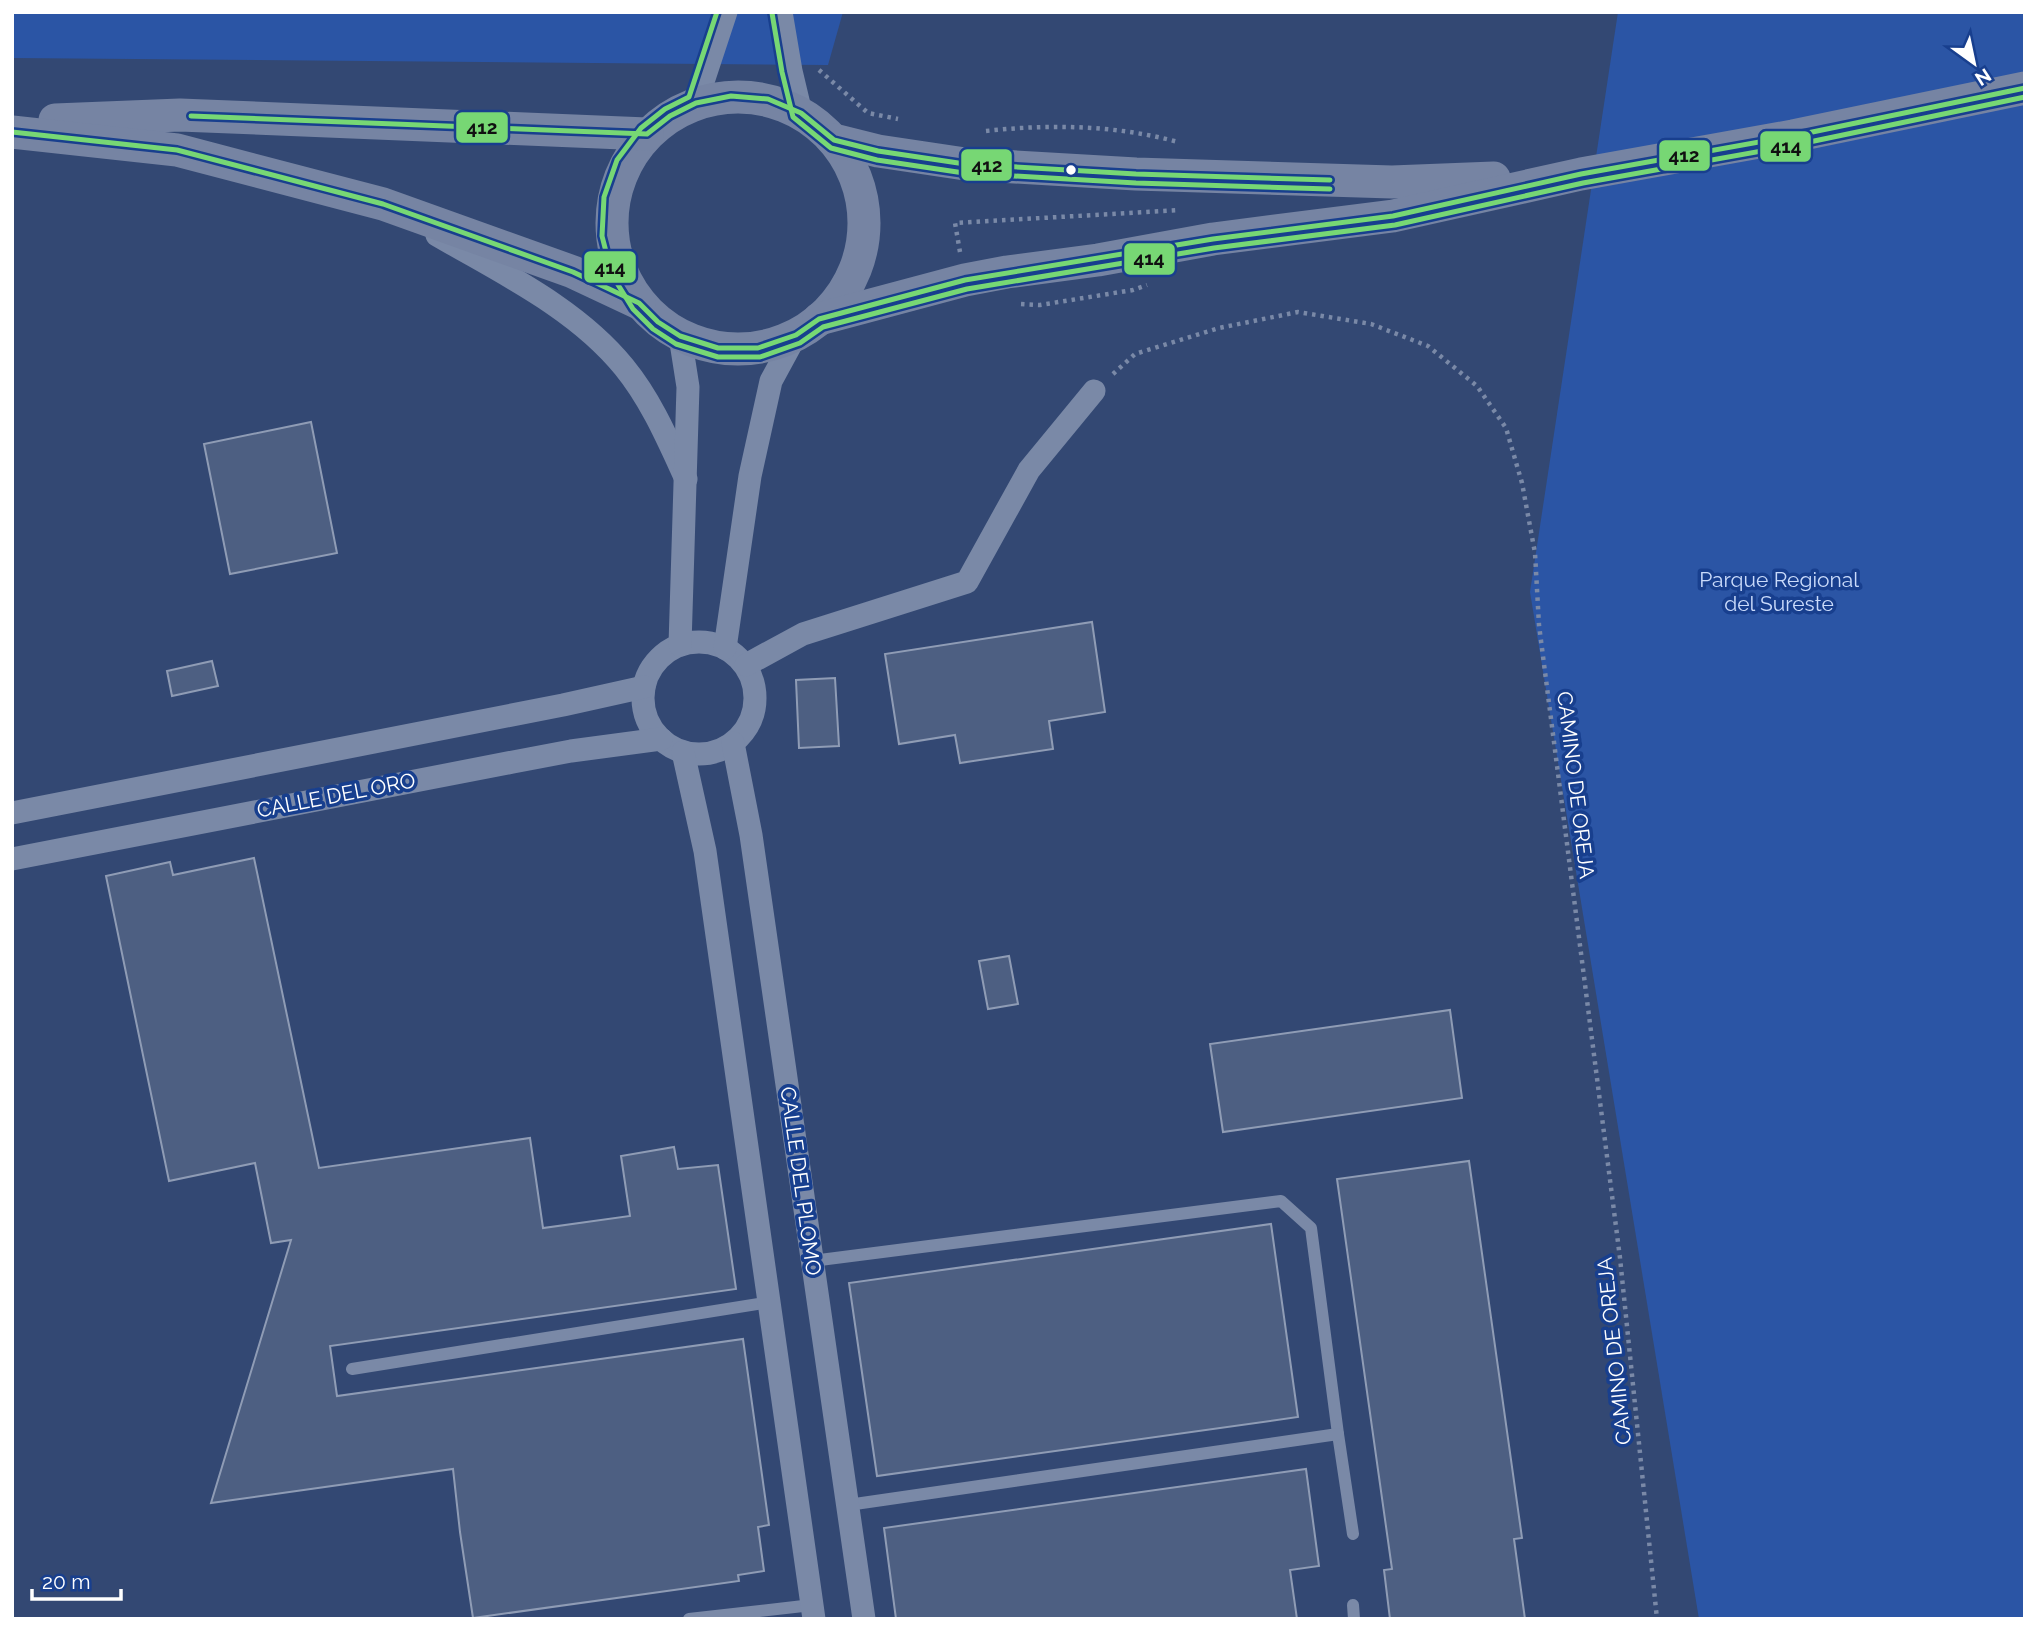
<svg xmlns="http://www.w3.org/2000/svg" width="2037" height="1631" font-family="Raleway,sans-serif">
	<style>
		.green { fill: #2b55a5 }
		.building { fill: #4d5f82; stroke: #8f9cb5; stroke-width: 2 }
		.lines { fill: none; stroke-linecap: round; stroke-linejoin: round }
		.path { stroke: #7a89a7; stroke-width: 4.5; stroke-dasharray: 3.5 5; stroke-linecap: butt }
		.lane { stroke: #7a89a7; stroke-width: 12 }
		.street { stroke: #7a89a7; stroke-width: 23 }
		.secondary { stroke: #7684a3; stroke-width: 33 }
		.bus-1-casing { stroke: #183f8e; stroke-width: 10 }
		.bus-2-casing { stroke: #183f8e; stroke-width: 10 }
		.bus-1 { stroke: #77d774; stroke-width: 5 }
		.bus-2 { stroke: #77d774; stroke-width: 5 }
		.bus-dot { fill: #fff; stroke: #183f8e; stroke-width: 2.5 }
		.labels { text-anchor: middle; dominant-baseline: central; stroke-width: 7; stroke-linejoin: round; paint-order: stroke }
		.park-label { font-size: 21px; fill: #cadbfb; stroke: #183f8e }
		.street-label { font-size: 21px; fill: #fff; stroke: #183f8e }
		.line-badge { stroke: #183f8e; stroke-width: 2.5 }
		.pale-badge-label { font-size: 19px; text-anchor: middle; font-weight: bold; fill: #111 }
	</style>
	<rect width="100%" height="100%" fill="#334873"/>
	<g class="green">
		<path d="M12,12H843L828,65L12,58Z"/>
		<path d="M1618,12H2025V1619H1699L1530,592Z"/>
	</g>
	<g class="building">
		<path d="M311,422L337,553L230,574L204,444Z"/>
		<path d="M1092,622L1105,712L1049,721L1053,749L960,763L955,735L899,744L885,654Z"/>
		<path d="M212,661L218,686L172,696L167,671Z"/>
		<path d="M835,678L839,746L799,748L796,680Z"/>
		<path d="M254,858L319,1168L530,1138L543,1228L630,1216L621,1156L674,1147L678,1169L718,1165L736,1289L330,1346L337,1396L743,1339L769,1525L758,1527L764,1571L738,1575L739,1581L473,1618L460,1532L453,1469L211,1503L291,1240L271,1243L255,1163L169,1181L106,876L170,862L173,875Z"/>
		<path d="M1009,956L1018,1004L988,1009L979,961Z"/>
		<path d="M1450,1010L1462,1098L1223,1132L1210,1044Z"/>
		<path d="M1469,1161L1522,1538L1514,1539L1525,1619H1390L1384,1570L1392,1569L1337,1179Z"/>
		<path d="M1271,1224L1298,1417L877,1476L849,1283Z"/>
		<path d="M1306,1469L1319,1566L1290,1570L1297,1619H896L884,1528Z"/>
	</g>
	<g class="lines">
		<g class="path">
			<path d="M819,70L868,113L898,119"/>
			<path d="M986,131C1049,124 1116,125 1178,142"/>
			<path d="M960,252L955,223L1180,210"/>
			<path d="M1021,304L1040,305L1133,290L1147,285"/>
			<path d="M1113,374L1135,354L1219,328L1298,312L1371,324L1428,346L1477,386L1506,428L1522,483L1535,553L1539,625L1620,1258L1657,1619"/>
		</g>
		<g class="lane">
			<path d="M812,1261L1281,1201L1311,1228L1338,1434L1353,1534"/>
			<path d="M352,1369L770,1302"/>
			<path d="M848,1505L1338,1434"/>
			<path d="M1353,1605L1354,1619"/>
			<path d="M689,1619L812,1605"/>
		</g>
		<g class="street">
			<path d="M781,12L791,71L801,113"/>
			<path d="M696,103L726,12"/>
			<path d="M437,235C502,273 576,308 624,367C651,400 668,440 686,479"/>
			<circle cx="699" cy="698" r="56"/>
			<path d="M680,645L688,387L680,336"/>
			<path d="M725,648L750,476L771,381L796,335"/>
			<path d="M746,665L803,634L967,582L1029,470L1094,391"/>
			<path d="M733,743L751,835L864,1619"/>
			<path d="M683,752L705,851L814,1619"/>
			<path d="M12,813L563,705L644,687"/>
			<path d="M12,859L513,762L571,751L661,739"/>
		</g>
		<g class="secondary">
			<circle cx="738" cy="223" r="126"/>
			<path d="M55,120L180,115L647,134"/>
			<path d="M12,132L177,150L383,204L573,272L639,303"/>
			<path d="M834,140L878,151L965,164L1136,174L1392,182L1494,178"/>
			<path d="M819,319L965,280L1007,272L1098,260L1213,239L1393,216L1581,174L1793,136L2025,88"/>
		</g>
		<g class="bus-1-casing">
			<g id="bus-1">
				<path d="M191,116L647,134L670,116L696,103L731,96L768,99L801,113L834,140L878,151L965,164L1136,174L1330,180"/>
				<path d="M12,132L177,150L383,204L573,272L639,303L658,322L680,336L718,348H758L796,335L819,319L965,280L1213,239L1393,216L1581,174L1793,136L2025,88"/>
			</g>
		</g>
		<g class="bus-2-casing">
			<g id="bus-2">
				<path d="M717,12L689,97L665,109L641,128L617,160L604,197L602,236L612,275L633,309L653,329L676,344L718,357H760L800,343L823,327L967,289L1214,248L1395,225L1583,183L1795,145L2025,97"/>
				<path d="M772,13L782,72L793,117L831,148L877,160L964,173L1136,183L1330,189"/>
			</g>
		</g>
		<use href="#bus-1" class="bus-1"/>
		<use href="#bus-2" class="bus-2"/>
	</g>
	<circle class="bus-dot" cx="1071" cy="170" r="6"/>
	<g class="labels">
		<g class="park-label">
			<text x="1779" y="579">Parque Regional<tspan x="1779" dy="24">del Sureste</tspan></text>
		</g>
		<g class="street-label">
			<text transform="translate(1576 785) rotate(83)">CAMINO DE OREJA</text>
			<text transform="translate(336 795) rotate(-11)">CALLE DEL ORO</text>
			<text transform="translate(801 1181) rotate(82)">CALLE DEL PLOMO</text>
			<text transform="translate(1614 1351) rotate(-96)">CAMINO DE OREJA</text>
		</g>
	</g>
	<g class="line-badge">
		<rect x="455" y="111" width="54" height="33" rx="7" fill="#77d774"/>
		<rect x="1759" y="130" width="53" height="33" rx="7" fill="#77d774"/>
		<rect x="1658" y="139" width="53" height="33" rx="7" fill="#77d774"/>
		<rect x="960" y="148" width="53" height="34" rx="7" fill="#77d774"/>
		<rect x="1123" y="242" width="53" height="34" rx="7" fill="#77d774"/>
		<rect x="583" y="250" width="54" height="34" rx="7" fill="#77d774"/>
	</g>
	<g class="pale-badge-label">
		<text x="482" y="134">412</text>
		<text x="1786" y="153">414</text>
		<text x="1684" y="162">412</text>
		<text x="987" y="172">412</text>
		<text x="1149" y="265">414</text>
		<text x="610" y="274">414</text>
	</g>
	<rect width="2037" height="1631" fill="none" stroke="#ffffff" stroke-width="28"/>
	<g transform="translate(1974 63) rotate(147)" stroke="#183f8e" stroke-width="5" paint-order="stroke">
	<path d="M0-5L12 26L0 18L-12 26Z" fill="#ffffff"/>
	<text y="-10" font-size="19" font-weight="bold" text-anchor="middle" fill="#ffffff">N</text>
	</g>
	<path d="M32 1589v10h89v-10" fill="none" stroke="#ffffff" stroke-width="3.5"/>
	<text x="42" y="1589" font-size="21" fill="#ffffff" stroke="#183f8e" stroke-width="5" paint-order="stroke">20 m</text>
</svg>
